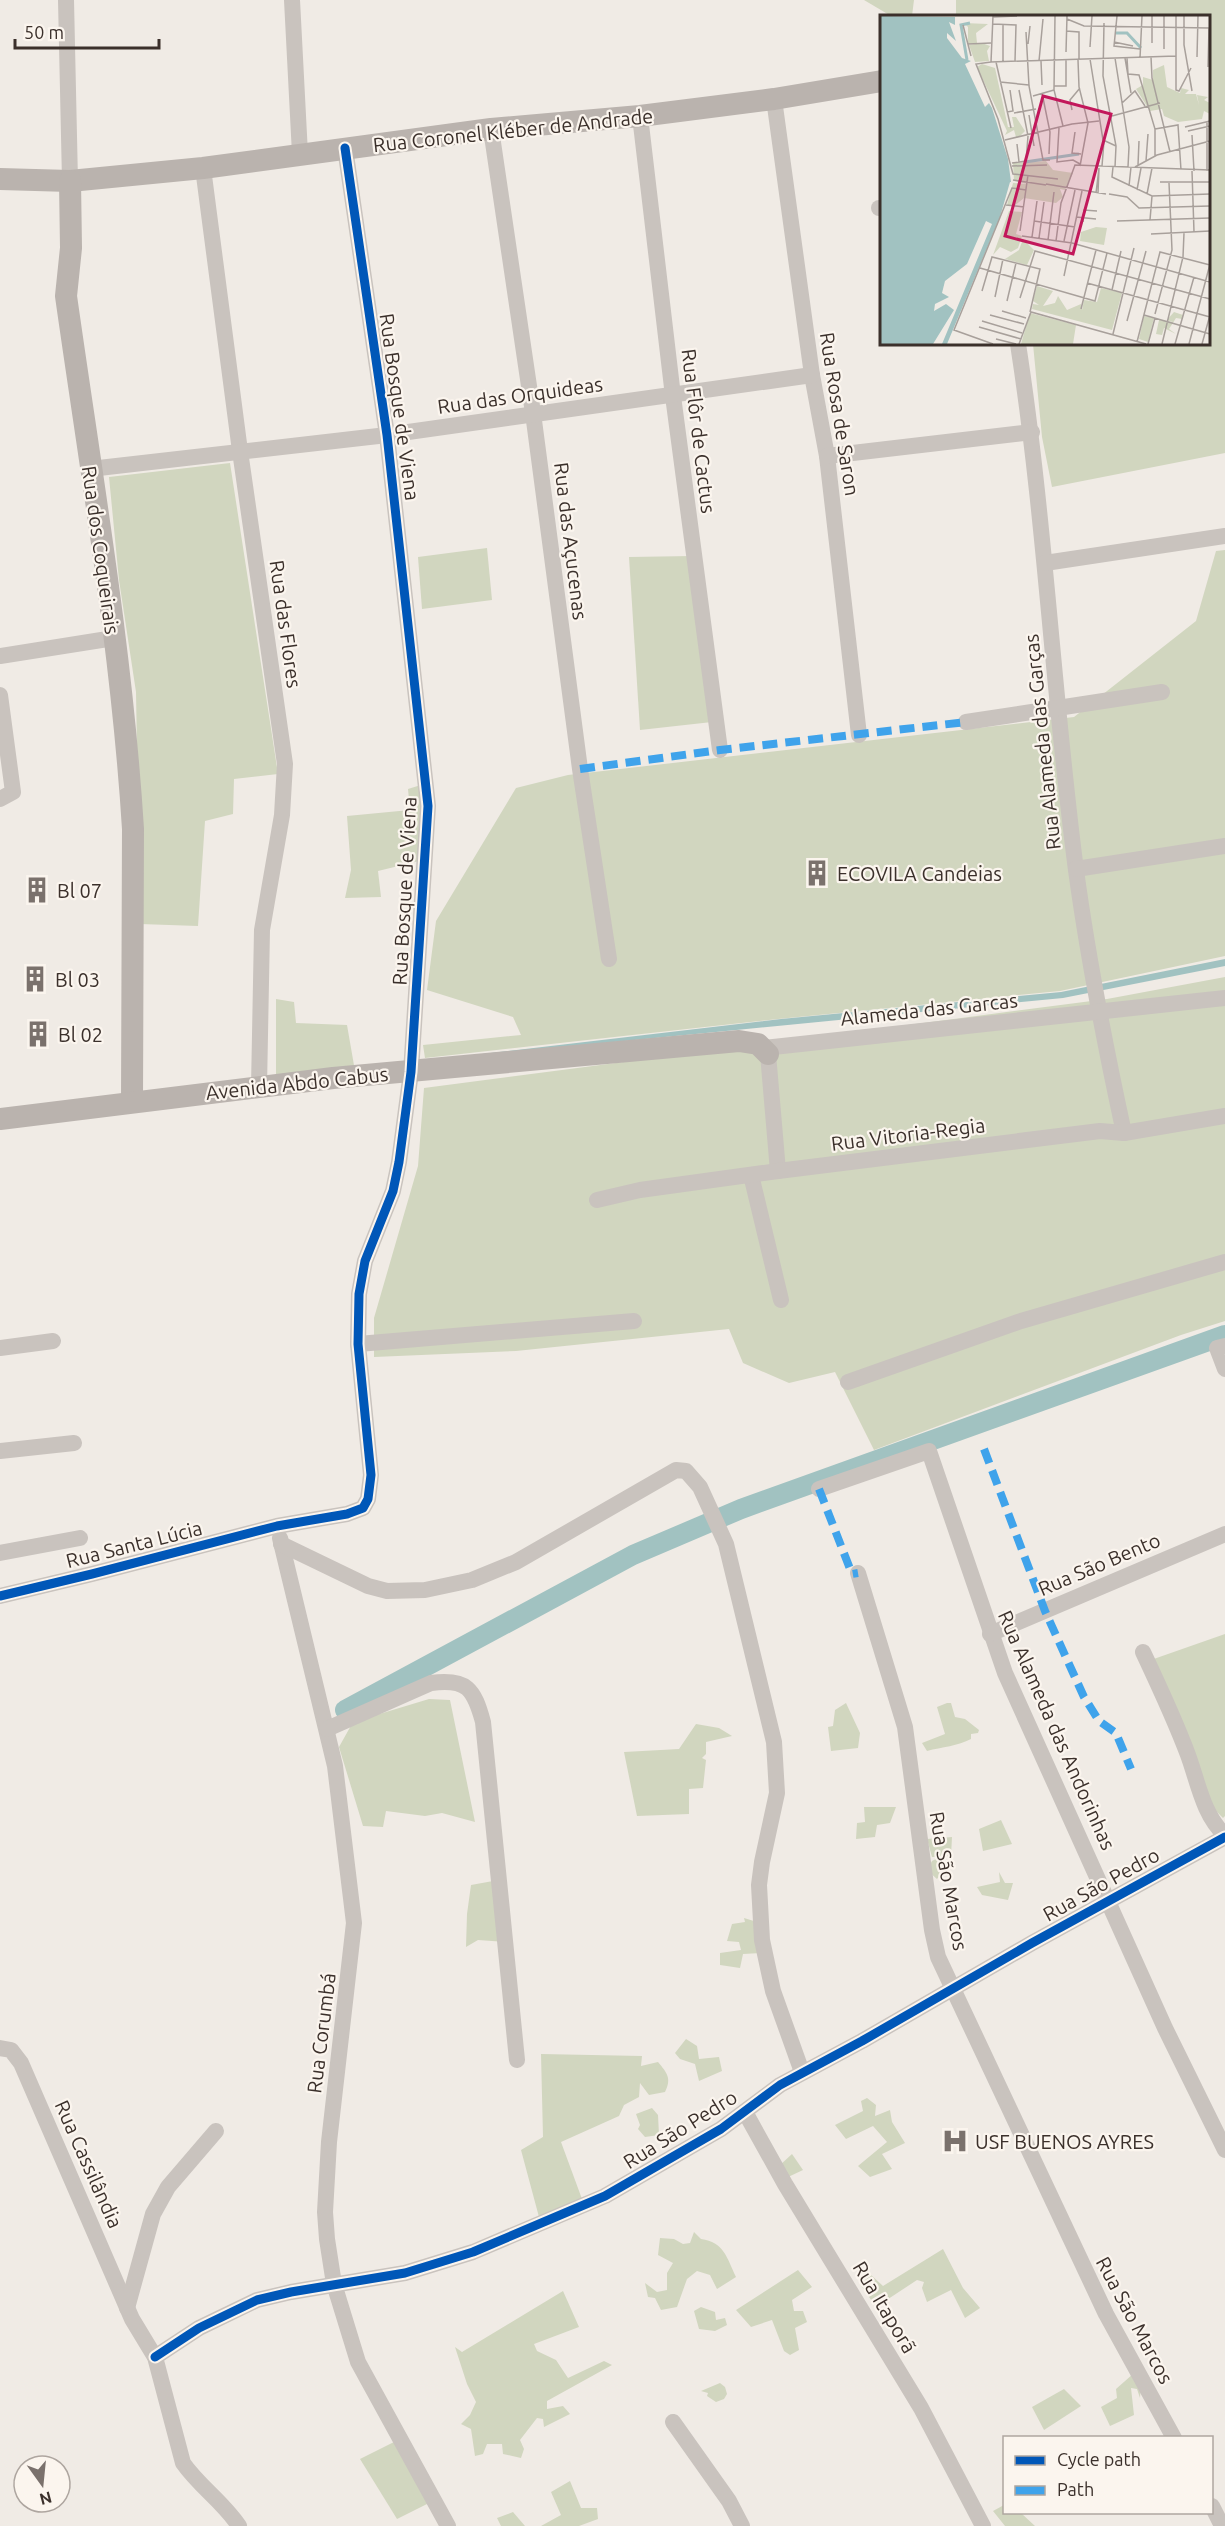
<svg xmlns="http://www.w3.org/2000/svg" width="1225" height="2526" font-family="Ubuntu,sans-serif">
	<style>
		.green { fill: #d1d6bf }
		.water { fill: #a1c2c1 }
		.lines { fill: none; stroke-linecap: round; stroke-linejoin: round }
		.canal { stroke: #a1c2c1; stroke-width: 20 }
		.street { stroke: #c9c3be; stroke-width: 16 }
		.secondary { stroke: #bab3ae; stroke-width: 22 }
		.quiet { stroke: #3fa3eb; stroke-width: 8; stroke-dasharray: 15 8; stroke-linecap: butt }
		.cycleway-casing { stroke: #fbf5ee; stroke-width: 13 }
		.cycleway { stroke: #0057b8; stroke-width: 9 }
		.labels { text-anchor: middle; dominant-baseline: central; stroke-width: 4.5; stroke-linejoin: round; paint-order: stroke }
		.street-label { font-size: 20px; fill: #3b302b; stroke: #fbf5ee }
		.poi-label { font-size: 20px; fill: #3b302b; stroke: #fbf5ee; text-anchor: start }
		.inset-river { fill: none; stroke: #a1c2c1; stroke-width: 3 }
		.inset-road { fill: none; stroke: #a8a09b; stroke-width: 1.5 }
		.view { fill: #c2185b; fill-opacity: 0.15; stroke: #c2185b; stroke-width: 3 }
		.inset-edge { fill: none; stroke: #3b302b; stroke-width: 3 }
	</style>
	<rect width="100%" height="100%" fill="#f0ebe5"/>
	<g class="green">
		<path d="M864,0H914L912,16H891Z"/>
		<path d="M956,0H1225V453L1052,487L1042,437L1033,344H1208V16H956Z"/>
		<path d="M230,463L278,774L234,779L233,814L205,821L198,926L140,924L136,692L119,580L109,477Z"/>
		<path d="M487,548L492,600L422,609L418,557Z"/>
		<path d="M1225,550V956L1060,991L778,1019L425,1058L423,1045L521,1035L513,1017L427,990L436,921L516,788L568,775L1074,717L1196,621L1216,551Z"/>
		<path d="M692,556L712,722L640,730L629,557Z"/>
		<path d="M424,784L423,860L378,871L381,897L345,898L351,870L347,816L410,810L408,789Z"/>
		<path d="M1225,977V1321L1181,1335L874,1450L835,1372L789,1383L743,1363L729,1329L516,1351L374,1357V1318L418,1166L424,1088L1107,999Z"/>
		<path d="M276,999L294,1002L296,1023L347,1025L355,1071L276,1080Z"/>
		<path d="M1225,1634V1816L1223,1818L1210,1805L1148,1661Z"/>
		<path d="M429,1699L450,1700L475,1822L442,1813L425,1816L386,1811L383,1827L363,1826L339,1747L353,1722Z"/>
		<path d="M846,1703L860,1733L858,1748L831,1751L828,1727L833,1726L835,1710Z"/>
		<path d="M947,1703H951L955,1717L965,1719L979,1730L978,1733L971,1734V1739C958,1746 942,1747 927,1751L922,1743L945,1734L937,1707Z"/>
		<path d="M696,1724L719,1728L732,1736L706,1742V1754L702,1758L706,1760L703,1788L689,1789V1814L637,1816L624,1752L679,1749Z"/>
		<path d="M864,1807H896L890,1823L877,1825L875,1837L856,1839L857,1823L865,1822Z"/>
		<path d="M1001,1820L1012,1844L983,1851L979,1829Z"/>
		<path d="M952,1837L951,1856L942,1857L947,1866L937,1879L927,1870L932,1861L940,1857H932L927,1839Z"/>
		<path d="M999,1872L1005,1883H1013L1008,1900L982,1895L977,1887L1000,1882Z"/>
		<path d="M493,1881L506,1942L478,1940L466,1947L467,1914L471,1885Z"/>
		<path d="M744,1918L757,1922L761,1953L743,1954L740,1968L720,1965V1953L741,1950L739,1942L727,1941L732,1924L745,1922Z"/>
		<path d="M686,2039L697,2046L699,2059L719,2057L722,2071L699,2081L695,2064L680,2059L675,2053Z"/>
		<path d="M541,2054L642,2056L641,2066L658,2062C667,2073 672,2078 665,2092L649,2095L640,2083L639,2097L624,2105L619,2116L561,2142L582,2199L539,2217L521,2150L543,2137Z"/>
		<path d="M867,2098L876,2105L875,2116L890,2110L892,2122L905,2143L882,2154L892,2169L870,2177L858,2166L887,2142L873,2126L846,2139L835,2125L863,2111L861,2101Z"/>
		<path d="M652,2108L658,2115L659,2135L645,2137L638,2129L640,2125L636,2114Z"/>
		<path d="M792,2154L803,2170L786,2178L779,2166Z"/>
		<path d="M694,2232L701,2239C724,2242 727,2258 736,2277L717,2289L710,2275L697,2271L687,2279L677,2307L661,2310L655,2298L648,2297L645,2283L657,2292L667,2290V2273L673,2263L658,2255L660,2238L674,2239L683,2244L690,2243Z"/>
		<path d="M943,2249L963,2288L980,2308L965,2318L951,2290L927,2302L922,2288L924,2282L917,2280L876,2307L860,2284L871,2275L883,2286Z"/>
		<path d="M798,2270L812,2287L792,2300L794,2311H803L807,2322L795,2328L799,2350L790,2355L784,2351L772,2320L751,2327L736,2310Z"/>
		<path d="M563,2291L579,2327L534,2344L537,2351L556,2360L568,2378L604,2361L612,2365L547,2401V2409L563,2406L570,2414L544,2427L543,2419L537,2418L520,2440L524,2449L521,2458L503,2454L502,2444H487L483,2454L475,2456L471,2429L461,2424L470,2415L476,2402L467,2384L455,2347L462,2352Z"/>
		<path d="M701,2307L715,2312L716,2320L725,2318L727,2325L715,2331L699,2329L694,2311Z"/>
		<path d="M1133,2374L1141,2382L1140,2398L1137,2389L1131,2388L1134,2415L1110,2426L1101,2407L1117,2398L1116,2389Z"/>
		<path d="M720,2383L725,2387L727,2394L724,2399L716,2402L707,2396L708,2393L701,2391Z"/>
		<path d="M1064,2389L1081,2406L1044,2430L1032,2407Z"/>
		<path d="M396,2441L431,2502L397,2519L360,2459Z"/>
		<path d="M570,2481L581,2508H597L598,2519L579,2526H541L561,2515L551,2492Z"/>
		<path d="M1004,2505V2512L1021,2513L1035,2526H1005L993,2511Z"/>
		<path d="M513,2512L525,2526H501L497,2518Z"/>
	</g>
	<path class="water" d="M1225,959V966L1063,998L431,1060L781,1019L1061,992Z"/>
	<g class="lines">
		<path class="canal" d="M345,1710L633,1555L741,1509L1225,1335"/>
		<g class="street">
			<path d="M66,0L70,181"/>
			<path d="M292,0L300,154"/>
			<path d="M774,99L812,375L827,456L859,735"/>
			<path d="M640,116L673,396L720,750"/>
			<path d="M491,129L533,413L580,769L609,959"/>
			<path d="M203,168L240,451L285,764L282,815L262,930L259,1087"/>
			<path d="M879,208H882"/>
			<path d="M1018,344C1045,518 1053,695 1076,870C1088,959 1105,1045 1124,1133"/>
			<path d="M827,456L1032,432"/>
			<path d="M90,469L387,435L812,375"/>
			<path d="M1045,563L1225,536"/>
			<path d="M0,656L114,638"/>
			<path d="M0,695L13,792L0,799"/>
			<path d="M966,722L1162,692"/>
			<path d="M1076,869L1225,846"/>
			<path d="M764,1048L1225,998"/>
			<path d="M768,1054L778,1171"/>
			<path d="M751,1175L781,1300"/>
			<path d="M597,1200L640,1190L778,1171L1100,1131L1124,1133L1225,1116"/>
			<path d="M358,1344L634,1321"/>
			<path d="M1225,1346L1217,1348L1225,1369"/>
			<path d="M0,1348L53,1341"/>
			<path d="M848,1382L1021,1321L1225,1262"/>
			<path d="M0,1451L74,1443"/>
			<path d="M819,1489L929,1451L1005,1673L1165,2028L1225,2150"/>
			<path d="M280,1538L335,1766L354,1923L329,2142L325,2212L327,2239L334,2284L358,2362L448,2526"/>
			<path d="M281,1544L368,1586L387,1591L425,1590L472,1580L516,1562L676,1470L686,1471L700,1487L726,1544L774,1742L777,1793L762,1862L759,1885L762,1940L773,1991L802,2072"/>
			<path d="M0,1553L80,1538"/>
			<path d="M858,1573L905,1727L932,1930L938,1957L1106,2314L1174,2438"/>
			<path d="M0,1596L92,1574L277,1526L347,1514L363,1508L368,1499L371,1475L358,1344L359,1294L365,1261L393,1191L399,1162L411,1072L428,806L387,435L345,148"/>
			<path d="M990,1634L1225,1534"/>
			<path d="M1143,1652C1159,1686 1175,1720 1188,1755C1198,1782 1203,1815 1225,1835"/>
			<path d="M327,1729L431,1683C467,1678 474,1689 483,1722L517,2060"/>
			<path d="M0,2048L11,2050L21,2063L132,2319L155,2357L183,2463C199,2486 223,2502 239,2526"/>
			<path d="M745,2112L785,2184L921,2408L983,2526"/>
			<path d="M127,2308L153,2214L168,2187L216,2131"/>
			<path d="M155,2357L199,2328L257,2300L291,2292L405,2273L473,2252L605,2196L721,2129L780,2085L862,2041L1032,1943L1225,1837"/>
			<path d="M673,2422L729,2501L742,2526"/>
			<path d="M1212,2506L1222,2526"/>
		</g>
		<g class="secondary">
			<path d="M0,179L70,181L203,168L491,129L640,116L774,99L882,81"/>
			<path d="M70,181L71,248L66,296C91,473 122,651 133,829L132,1101"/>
			<path d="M0,1119L333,1078L739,1041L758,1044L768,1054"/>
		</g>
		<g class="quiet">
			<path d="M580,769L720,750L966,722"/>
			<path d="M984,1449L1045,1611L1084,1697L1099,1721L1116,1733L1131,1769"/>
			<path d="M819,1489L852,1574L858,1573"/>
		</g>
		<g class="cycleway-casing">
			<g id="cycleway">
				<path d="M0,1596L92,1574L277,1526L347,1514L363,1508L368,1499L371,1475L358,1344L359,1294L365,1261L393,1191L399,1162L411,1072L428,806L387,435L345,148"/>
				<path d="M155,2357L199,2328L257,2300L291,2292L405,2273L473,2252L605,2196L721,2129L780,2085L862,2041L1032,1943L1225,1837"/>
			</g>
		</g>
		<use href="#cycleway" class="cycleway"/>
	</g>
	<defs>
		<g id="building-bare" transform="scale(2.07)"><path d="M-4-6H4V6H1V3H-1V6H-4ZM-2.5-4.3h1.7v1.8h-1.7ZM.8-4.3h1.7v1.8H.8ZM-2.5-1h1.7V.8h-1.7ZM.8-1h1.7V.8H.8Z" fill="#7a716c" stroke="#fbf5ee" stroke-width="2.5" paint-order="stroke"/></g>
		<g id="hospital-bare" transform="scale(2.07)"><path d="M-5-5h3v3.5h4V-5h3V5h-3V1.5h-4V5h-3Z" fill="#7a716c" stroke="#fbf5ee" stroke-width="2.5" paint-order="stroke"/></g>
	</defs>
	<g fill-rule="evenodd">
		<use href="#building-bare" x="817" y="873"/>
		<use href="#building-bare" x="37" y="890"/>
		<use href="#building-bare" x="35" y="979"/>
		<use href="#building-bare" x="38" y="1034"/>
		<use href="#hospital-bare" x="955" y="2141"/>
	</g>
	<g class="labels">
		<g class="street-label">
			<text transform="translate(513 130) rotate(-6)">Rua Coronel Kléber de Andrade</text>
			<text transform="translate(520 395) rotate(-8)">Rua das Orquideas</text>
			<text transform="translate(400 407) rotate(82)">Rua Bosque de Viena</text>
			<text transform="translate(840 414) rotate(81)">Rua Rosa de Saron</text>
			<text transform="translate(699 431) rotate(83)">Rua Flôr de Cactus</text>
			<text transform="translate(571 541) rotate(83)">Rua das Açucenas</text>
			<text transform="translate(101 550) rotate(82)">Rua dos Coqueirais</text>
			<text transform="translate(286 624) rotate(82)">Rua das Flores</text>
			<text transform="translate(1042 742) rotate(-96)">Rua Alameda das Garças</text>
			<text transform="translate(404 891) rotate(-87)">Rua Bosque de Viena</text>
			<text transform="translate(929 1009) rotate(-6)">Alameda das Garcas</text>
			<text transform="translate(297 1083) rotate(-6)">Avenida Abdo Cabus</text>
			<text transform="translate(908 1134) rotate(-7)">Rua Vitoria-Regia</text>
			<text transform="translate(134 1544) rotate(-14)">Rua Santa Lúcia</text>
			<text transform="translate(1099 1564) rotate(-23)">Rua São Bento</text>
			<text transform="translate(1057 1730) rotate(66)">Rua Alameda das Andorinhas</text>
			<text transform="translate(949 1881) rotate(80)">Rua São Marcos</text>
			<text transform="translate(1101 1884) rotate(-29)">Rua São Pedro</text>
			<text transform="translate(321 2033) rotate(-83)">Rua Corumbá</text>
			<text transform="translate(680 2129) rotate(-32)">Rua São Pedro</text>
			<text transform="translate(89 2164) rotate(66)">Rua Cassilândia</text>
			<text transform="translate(885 2307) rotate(59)">Rua Itaporã</text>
			<text transform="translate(1135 2320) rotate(62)">Rua São Marcos</text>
		</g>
		<g class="poi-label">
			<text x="837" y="873">ECOVILA Candeias</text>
			<text x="57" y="890">Bl 07</text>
			<text x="55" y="979">Bl 03</text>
			<text x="58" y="1034">Bl 02</text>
			<text x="975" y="2141">USF BUENOS AYRES</text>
		</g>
	</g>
	<g transform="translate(880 15)">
		<rect width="330" height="330" fill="#f0ebe5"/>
		<path d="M84,8L108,9L96,18L97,28L88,29V12ZM102,28L110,31L107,36L109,46L95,47L89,30ZM102,49L115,53L128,112H134L132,102H136L145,116L140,121L136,122L134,115L125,120L127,116L97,52ZM284,50L287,72L300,78L301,73L309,75L305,79H316L319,90L317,80L328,82L324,85L330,88V99L324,96L322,104L298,107L284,101L282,94L270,96L256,74L263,70V62L273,65V55ZM166,146L173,155L193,158L185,175L180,174L183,182L176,188L144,183L134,191L127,190L133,168L148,169L134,166L133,148ZM129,196L142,197L136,219L142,221L138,233L131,237L120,232L113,240ZM216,212L227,213L224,230L200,226L201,217ZM143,224L154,235L147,250L125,244L139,235ZM157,271L173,276L163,291L175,288L178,281L187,295L201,289L202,295L204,285L217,287L221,273L242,278L232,315L152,294L153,289L159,290L153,286ZM294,297L303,300L302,304L296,303L289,314L296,319L284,313L282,320L276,319L279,305L293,307L287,305ZM150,298L196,310L193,329H141ZM264,301L274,303L268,327L259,324Z" fill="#d1d6bf"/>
		<path d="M0,1L75,2V10L69,7L76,26L67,18V23L82,43L91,46L85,49L105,92L109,88L112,93L128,144L131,167L149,168L130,167L120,202L67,329H62L112,209L106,206L87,249L65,266L62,278L69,282L55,289L54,296L66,289L74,295L53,329H0Z" fill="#a1c2c1"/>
		<path class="inset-river" d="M236,18H247L261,33M87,45L81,10L90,8M145,147L199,139"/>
		<path class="inset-road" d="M113,1L111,47L296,41M175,1L174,75L183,111M237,1L234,31L260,34M296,1V75L299,76L311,53M304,1V30L312,76M113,2L137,1M187,4L204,11L330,13M224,8L223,61L236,131L235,152M113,9L136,10L135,46M83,10L91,41M186,16L199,17V44M146,17L149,71L163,145H170M234,27L253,31M272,28V1M88,29L111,28M148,29L150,11M210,32L212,1M284,34V1M186,37L187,1M271,42L272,63L290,137M317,42L318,1M235,43L249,132L248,152M245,43L251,78M247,43L248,59L259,60L275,114V141M260,43L262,1M210,44L223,125L236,131M198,45L199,72L208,108L200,151M123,46V9M159,46L163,4M161,46L162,70M111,47L96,49L118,104L133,159L178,164M116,47L131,113M328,52L329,13M120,67L149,70M174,71H186V45M162,78L170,117L169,139M153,81L174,75M242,88L255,76L265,91M192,95L190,85L200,73M127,97L133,96L130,75M134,98L156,94M149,100L154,131M232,101L280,88M305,112L330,106M179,113L177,147L193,145L200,149M275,114L298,110L301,155M308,116L330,111M195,117L192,138L201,139M312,120L314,156M125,125L192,109L219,106M137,129L139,147M266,146L268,119M132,148L146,146L148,121L139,75M258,150L259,126M132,151L167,150M222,151L224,126M233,152L232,162L272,181L330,179M255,152L277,140L330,126M312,156L314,217M327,156V107M133,165L166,170M280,167H330M166,169L226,179M249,171L251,152M257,175L261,153M216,178L219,153M218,178L219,153M229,179L247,182L259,193L330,191M267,179L272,153M126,190L144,192M196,202L216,204M270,205L272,181M154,206L195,212M237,206L330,203M203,207L204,195L217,196M140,216L148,160M271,219L330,216M142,221L192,228L330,267M152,222L157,186M159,223L164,187M168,225L174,177M176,226L181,188L195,150L330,155M184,226L195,175M100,253L215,286L227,238M184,261L202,176M207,268L330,302M232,275L241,236M102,276L112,242L160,254L150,297M115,282L123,244M140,283L155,236L330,284M127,286L136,248M201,294L216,235M122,296L146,303M275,299L292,235L289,168M110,300L144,309M264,300L330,319M102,306L142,318M247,306L266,236M99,312L141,324M233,319L254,233M116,324L136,329M257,327L280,237L330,250M113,329L74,315L132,173L146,175M139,329L151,297L266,329M268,329L275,303M282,329L303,242L304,218M295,329L314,262M309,329L330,249M322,329L330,300"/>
		<path class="view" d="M163,81L231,99L193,239L125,221Z"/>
		<rect width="330" height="330" class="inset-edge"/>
	</g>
	<rect x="1003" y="2436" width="210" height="78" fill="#fbf5ee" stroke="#aea6a0" stroke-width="1.5"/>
	<rect x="1015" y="2456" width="30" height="9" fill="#0057b8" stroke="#aea6a0" stroke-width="1.5"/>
	<text x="1057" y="2466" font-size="18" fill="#3b302b">Cycle path</text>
	<rect x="1015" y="2486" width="30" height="9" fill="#3fa3eb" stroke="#aea6a0" stroke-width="1.5"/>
	<text x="1057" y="2496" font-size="18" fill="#3b302b">Path</text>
	<g transform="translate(42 2484) rotate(165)"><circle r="28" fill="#fbf5ee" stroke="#aea6a0" stroke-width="1.5"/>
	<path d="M0-4.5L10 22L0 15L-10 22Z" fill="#7a716c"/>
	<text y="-9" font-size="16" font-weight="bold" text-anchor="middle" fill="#3b302b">N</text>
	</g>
	<path d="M15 39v9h144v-9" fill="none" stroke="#3b302b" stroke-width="3"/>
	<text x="24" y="39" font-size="18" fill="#3b302b" stroke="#fbf5ee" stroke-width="4.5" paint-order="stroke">50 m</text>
</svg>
